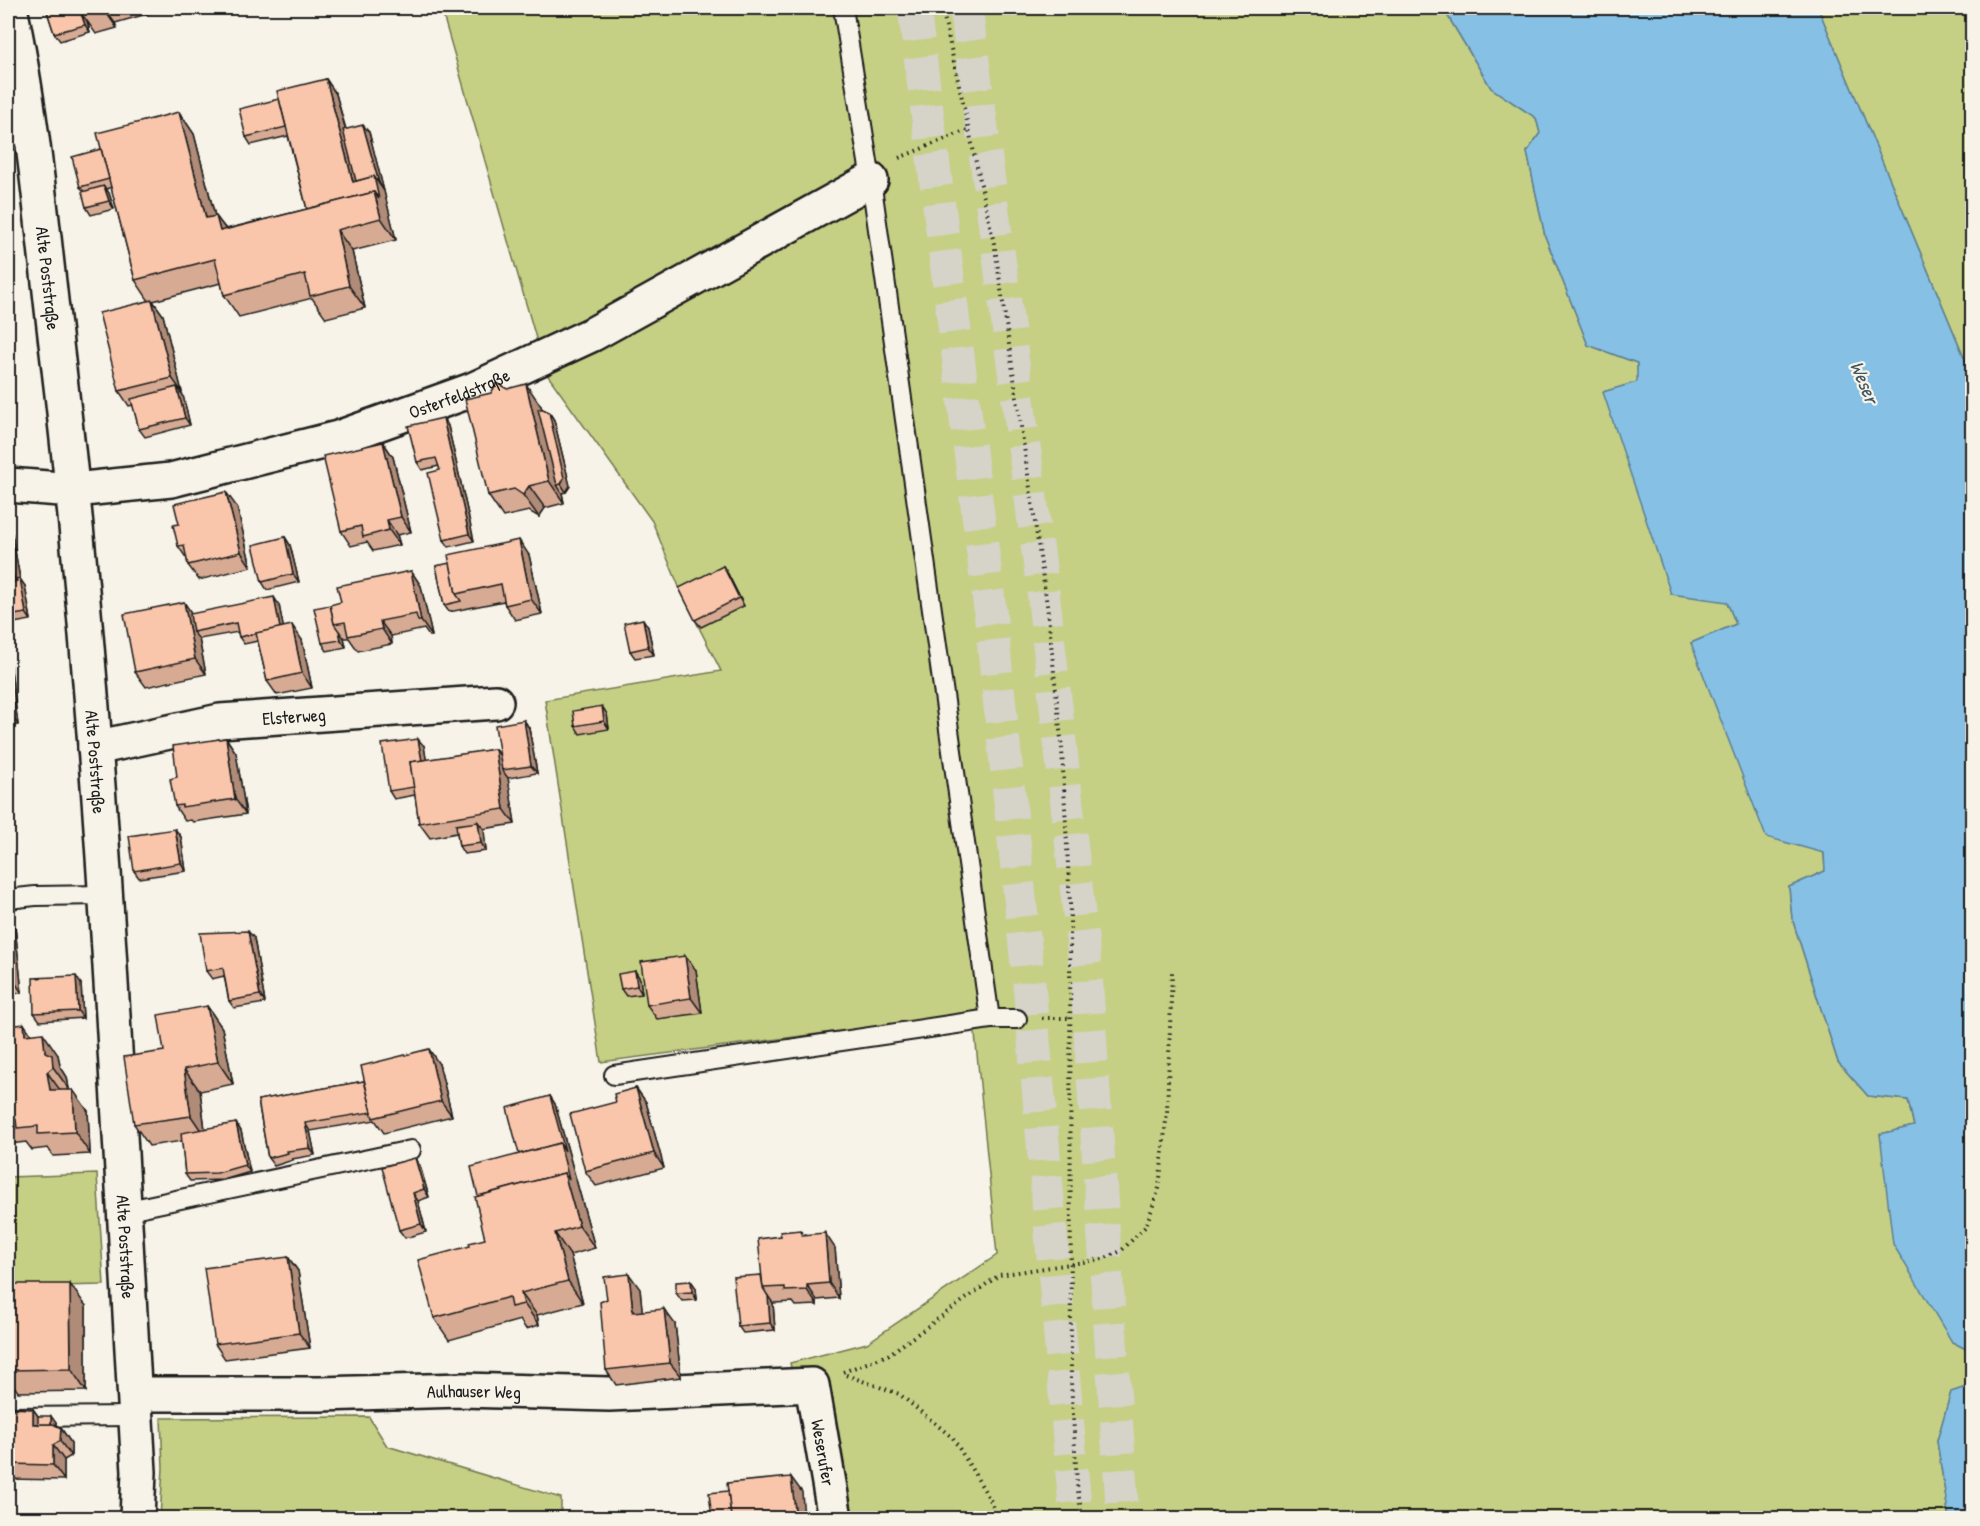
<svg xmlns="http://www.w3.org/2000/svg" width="1980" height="1526" font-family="'Patrick Hand',sans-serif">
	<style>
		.green { fill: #c5d084; stroke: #707650; stroke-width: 1.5 }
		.water { fill: #86c1e5; stroke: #5c7f95; stroke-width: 1.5 }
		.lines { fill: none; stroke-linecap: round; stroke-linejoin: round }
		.trunk-tunnel { stroke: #d6d3c9; stroke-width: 33; stroke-dasharray: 33 16; stroke-linecap: butt }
		.service-casing { stroke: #1c1c1c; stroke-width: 22 }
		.minor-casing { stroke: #1c1c1c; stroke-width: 38 }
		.path { stroke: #1c1c1c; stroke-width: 4; stroke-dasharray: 1.5 4.5; stroke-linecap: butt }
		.service { stroke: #f7f3e8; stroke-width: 18 }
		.minor { stroke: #f7f3e8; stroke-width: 33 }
		.wall { fill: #d7aa93; stroke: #1c1c1c; stroke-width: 1.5 }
		.shaded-wall { fill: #af8b78; stroke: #1c1c1c; stroke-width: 1.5 }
		.building { fill: #fac6ab; stroke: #1c1c1c; stroke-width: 1.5 }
		.labels { text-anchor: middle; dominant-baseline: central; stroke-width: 4.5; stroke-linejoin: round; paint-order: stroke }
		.street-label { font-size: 18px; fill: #1c1c1c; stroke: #f7f3e8 }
		.water-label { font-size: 20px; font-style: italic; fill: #415662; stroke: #f7f3e8 }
	</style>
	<rect width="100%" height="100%" fill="#f7f3e8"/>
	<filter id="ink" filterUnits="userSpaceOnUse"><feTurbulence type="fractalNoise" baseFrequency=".0167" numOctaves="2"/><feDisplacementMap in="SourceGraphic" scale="12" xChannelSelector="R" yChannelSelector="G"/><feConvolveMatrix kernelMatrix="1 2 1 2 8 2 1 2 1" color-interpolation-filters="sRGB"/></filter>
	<g filter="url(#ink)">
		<g class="green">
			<path d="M441,8H1443L1491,88L1536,118L1540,133L1527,152L1545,236L1588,345L1637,363L1638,382L1603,392L1727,602L1736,624L1691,643L1824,853L1825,871L1789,887L1792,918L1838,1062L1868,1096L1908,1100L1914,1126L1880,1134L1952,1342L1972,1352V1385L1951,1392L1937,1441L1949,1518H822L790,1363L867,1343L997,1255L973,1014L601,1062L545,700L721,671L682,594L652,521L546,373Z"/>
			<path d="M1818,8H1972V376Z"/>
			<path d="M97,1174L104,1285L8,1287V1177Z"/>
			<path d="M369,1417L387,1446L561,1498V1518H160L163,1468L161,1418Z"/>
		</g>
		<g class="water">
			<path d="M1443,8H1818L1972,376V1352L1952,1342L1893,1244L1880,1134L1914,1126L1908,1100L1868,1096L1838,1062L1792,918L1789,887L1825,871L1824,853L1766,837L1691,643L1736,624L1727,602L1671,594L1603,392L1637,382V363L1588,345L1545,236L1527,152L1540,133L1536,118L1491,88Z"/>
			<path d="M1972,1385V1518H1949L1937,1441L1951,1392Z"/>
		</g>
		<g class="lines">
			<g class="trunk-tunnel">
				<path d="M914,8L989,601L1029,984L1076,1518"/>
				<path d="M966,8L1042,582L1086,974L1123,1518"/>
			</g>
			<g class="service-casing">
				<g id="service">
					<path d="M8,899L35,896L105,895"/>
					<path d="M990,1019H1017"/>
					<path d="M614,1075L990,1019L871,180L843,8"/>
					<path d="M124,1211L411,1150"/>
					<path d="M8,1417L136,1416"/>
				</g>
			</g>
			<g class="minor-casing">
				<g id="minor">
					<path id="s1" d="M10,8C34,120 43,237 57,352C102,723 117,1099 139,1472L137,1518"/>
					<path id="s2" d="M8,485L74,490L171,480L338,438L472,390L593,334L871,180"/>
					<path id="s3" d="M95,748L220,721L496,702"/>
					<path id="s4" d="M135,1394H320L463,1390L609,1394L812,1385L835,1518"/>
				</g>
			</g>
			<g class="path">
				<path d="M942,8L995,248L1047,605L1062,749L1070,904L1071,1380L1077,1484L1082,1518"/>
				<path d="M899,158L967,130"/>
				<path d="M1042,1018H1071"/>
				<path d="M843,1372L888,1355L999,1275L1103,1259L1121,1251L1146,1226L1159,1188L1167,1111L1172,972"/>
				<path d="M846,1375L899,1394L953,1438L992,1503L996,1518"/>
			</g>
			<use href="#service" class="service"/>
			<use href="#minor" class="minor"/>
		</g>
		<g class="wall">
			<path d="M46,8H168L115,23L117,28L96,34L87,21L90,32L60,41L54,33Z"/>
			<path d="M326,79L336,94L346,129L369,132L396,240L352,251L365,308L326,318L312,298L239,317L224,295L221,283L153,301L163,315L190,425L145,437L139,429L133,405L129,406L119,391L149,301L135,280L111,187L106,189L109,193L114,209L91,215L86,207L84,191L80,187L101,149L179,112L194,134L215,216L226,229L307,209L288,136L251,145L246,137L279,99Z"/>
			<path d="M507,389L541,406L542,409L549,412L554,420L570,486L566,492L562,493L564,503L545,508L539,517L529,511L503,517L488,495Z"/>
			<path d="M448,426L474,541L449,547L444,540L440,470L439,466L422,470L417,462Z"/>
			<path d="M383,442L393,457L411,532L397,535L400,545L373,551L367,542L351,546L341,531Z"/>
			<path d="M237,507L251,567L199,580L188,565L187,559L178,546Z"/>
			<path d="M8,527L12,534L20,579L25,586L31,620L8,624Z"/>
			<path d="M285,537L290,545L299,582L267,590L262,582Z"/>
			<path d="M529,555L542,614L515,620L505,605L504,601L449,612L444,605L436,566Z"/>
			<path d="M723,566L728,574L744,606L701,627L695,620Z"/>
			<path d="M411,571L421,586L432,636H429L424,629L391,636L392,644L358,651L349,638H344L346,647L327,651L322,643L341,602Z"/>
			<path d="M279,605L283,627L302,640L312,688L277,695L267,681L258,641L244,644L239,637L238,632L199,639L206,674L146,687L135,672L192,614Z"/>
			<path d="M648,627L654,655L635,658L630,651Z"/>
			<path d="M8,645L18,725L8,726Z"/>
			<path d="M607,714L609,729L580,734L575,726Z"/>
			<path d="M524,720L529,728L537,773L508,778L515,824L483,829L486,851L464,854L459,846L457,833L430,838L419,823L415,795L394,799L389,791L424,746L426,760L495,749L500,756Z"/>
			<path d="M226,738L236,753L246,814L193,822L191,820L185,821L175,806L177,777Z"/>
			<path d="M175,829L181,837L186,871L139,878L134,871Z"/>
			<path d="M8,916L15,927L22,993L8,994Z"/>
			<path d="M254,938L265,1003L234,1008L229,1001L224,976L212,979L206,971Z"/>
			<path d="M696,970L702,1013L657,1019L647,1005Z"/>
			<path d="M635,971L640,979L642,994L626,996L621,989Z"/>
			<path d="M81,984L83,1018L40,1021L34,1013Z"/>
			<path d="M207,1006L222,1028L233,1084L200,1091L205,1129L236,1123L241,1131L250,1172L223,1180L190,1181L185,1174L182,1141L149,1146L134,1124L164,1051Z"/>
			<path d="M24,1024L30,1034L58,1055L60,1066L67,1077L69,1089L68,1090L88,1111L90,1154L53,1156L48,1148L32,1150L26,1142L10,1144V1153H8V1037Z"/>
			<path d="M439,1064L452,1116L384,1133L375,1120L310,1131L315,1155L292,1159L293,1160L274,1166L268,1158L258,1100L364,1081Z"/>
			<path d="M636,1088L646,1102L664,1168L596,1186L585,1171L616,1102Z"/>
			<path d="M550,1096L555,1104L595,1248L570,1255L583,1303L537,1315L539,1325L526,1329L520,1320L449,1340L434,1318L470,1246L485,1239L478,1196L519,1154Z"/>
			<path d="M420,1166L429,1197L418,1201L426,1232L405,1238L399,1230Z"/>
			<path d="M805,1234L835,1248L839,1298L817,1300V1305L796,1306L793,1302L773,1303L775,1330L743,1333L738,1326L761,1275Z"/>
			<path d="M288,1257L298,1271L310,1348L225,1359L215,1344Z"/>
			<path d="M691,1281L696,1288L697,1300L682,1301L676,1293Z"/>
			<path d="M640,1289L642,1311L675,1324L681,1377L616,1385L606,1370Z"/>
			<path d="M86,1306V1391L18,1392L8,1377V1370Z"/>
			<path d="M8,1408L33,1409L38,1416L56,1423V1425L61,1428L71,1443V1456L64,1460V1480L8,1479Z"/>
		</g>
		<g class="shaded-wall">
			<path d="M103,8H104L115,23L117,28Z"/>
			<path d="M81,13L87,21L90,32L85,25Z"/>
			<path d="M326,79L336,94L361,188L353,182Z"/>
			<path d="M179,112L194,134L221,240L206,218Z"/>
			<path d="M363,125L369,132L384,191L379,183Z"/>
			<path d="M374,176L384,191L396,240L381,218L374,192Z"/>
			<path d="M104,186L109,193L114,209L109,201Z"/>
			<path d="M216,216L232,238L220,231Z"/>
			<path d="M337,230L352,251L365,308L349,286Z"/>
			<path d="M152,300L163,315L182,392L172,378Z"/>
			<path d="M526,384L541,406L560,484L557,485L562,493L564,503L549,481Z"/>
			<path d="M177,387L183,395L190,425L185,418Z"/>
			<path d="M549,412L554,420L570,486L566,492L561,484Z"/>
			<path d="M443,418L448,426L474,541L469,534Z"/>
			<path d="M383,442L393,457L411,532L401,517Z"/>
			<path d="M529,486L545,508L539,517L523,495Z"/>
			<path d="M226,492L237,507L251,567L241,552Z"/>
			<path d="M387,520L397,535L400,545L389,530Z"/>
			<path d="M8,527L12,534L20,579L25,586L31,620L26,613L21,588L12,574L8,551Z"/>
			<path d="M285,537L290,545L299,582L293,574Z"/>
			<path d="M519,540L529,555L542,614L531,599Z"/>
			<path d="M723,566L728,574L744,606L739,598Z"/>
			<path d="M411,571L421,586L432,636L421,621Z"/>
			<path d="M274,597L279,605L285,636L280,629Z"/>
			<path d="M184,602L194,617L193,632L199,639L206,674L195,659Z"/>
			<path d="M643,619L648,627L654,655L648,647Z"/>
			<path d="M380,621L391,636L392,644L382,629Z"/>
			<path d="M292,625L302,640L312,688L302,673Z"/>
			<path d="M339,631L344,638L346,647L341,640Z"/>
			<path d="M8,652L9,654L18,725L8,710Z"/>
			<path d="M602,706L607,714L609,729L604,721Z"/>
			<path d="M524,720L529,728L537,773L531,766Z"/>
			<path d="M226,738L236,753L246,814L235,799Z"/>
			<path d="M418,739L424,746L429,776L423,769Z"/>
			<path d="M495,749L506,764L502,770L508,778L515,824L504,809Z"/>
			<path d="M478,822L484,829L486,851L481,843Z"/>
			<path d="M175,829L181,837L186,871L181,863Z"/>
			<path d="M8,916L15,927L22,993L12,978L8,935Z"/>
			<path d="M248,931L254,938L265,1003L260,995Z"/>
			<path d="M685,956L696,970L702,1013L691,998Z"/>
			<path d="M635,971L640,979L642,994L637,986Z"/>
			<path d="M76,976L81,984L83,1018L78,1011Z"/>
			<path d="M207,1006L222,1028L233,1084L218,1062Z"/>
			<path d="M24,1024L39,1046L25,1035Z"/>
			<path d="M43,1033L58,1055L60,1066L67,1077L69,1089L53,1067L45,1052Z"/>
			<path d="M429,1049L439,1064L452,1116L441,1101Z"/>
			<path d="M184,1069L200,1091L206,1138L191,1116Z"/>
			<path d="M47,1072L63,1094L50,1090Z"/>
			<path d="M636,1088L646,1102L664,1168L654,1153Z"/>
			<path d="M73,1090L88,1111L90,1154L75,1132Z"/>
			<path d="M550,1096L555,1104L595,1248L579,1226L564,1173L560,1143Z"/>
			<path d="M236,1123L241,1131L250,1172L245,1165Z"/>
			<path d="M305,1123L310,1131L315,1155L310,1148Z"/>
			<path d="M8,1141L10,1144V1153L8,1149Z"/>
			<path d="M415,1158L420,1166L429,1197L424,1189Z"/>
			<path d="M413,1193L418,1201L426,1232L421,1224Z"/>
			<path d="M555,1233L570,1255L583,1303L568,1281Z"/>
			<path d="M825,1233L835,1248L839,1298L829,1283Z"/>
			<path d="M288,1257L298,1271L310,1348L299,1333Z"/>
			<path d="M629,1274L640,1289L644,1327L633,1312Z"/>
			<path d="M691,1281L696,1288L697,1300L692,1292Z"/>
			<path d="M70,1284L86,1306V1391L71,1369Z"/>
			<path d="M807,1285L817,1300V1305L807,1290Z"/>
			<path d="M521,1293L537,1315L539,1325L524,1304Z"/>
			<path d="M768,1296L773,1303L775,1330L770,1323Z"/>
			<path d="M664,1309L675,1324L681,1377L670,1363Z"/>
			<path d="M33,1409L43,1423L33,1424Z"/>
			<path d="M51,1416L56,1423V1439L51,1431Z"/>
			<path d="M61,1428L71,1443V1456L60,1441Z"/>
			<path d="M53,1445L64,1460V1480L53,1465Z"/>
			<path d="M791,1477L802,1492L804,1518H796Z"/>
		</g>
		<g class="building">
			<path d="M46,8H79L85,25L54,33Z"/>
			<path d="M79,8H96L81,12Z"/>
			<path d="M326,79L353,182L374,176L379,199L374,192L307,209L277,91Z"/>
			<path d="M279,99L286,127L246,137L239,109Z"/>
			<path d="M179,112L206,218L216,216L220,231L374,192L381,218L337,230L349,286L310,296L305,274L224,295L215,259L135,280L97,133Z"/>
			<path d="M363,125L379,183V184L374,176L356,181L343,130Z"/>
			<path d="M101,149L109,179L80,187L72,157Z"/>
			<path d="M104,186L109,201L86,207L82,192Z"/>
			<path d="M152,300L172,378L119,391L99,313Z"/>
			<path d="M497,383L507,389L526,384L549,481L529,486L523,495L514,489L488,495L465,399L491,393Z"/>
			<path d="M177,387L185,418L139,429L131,399Z"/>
			<path d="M538,409H543L549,412L564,478L561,484L557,485Z"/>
			<path d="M443,418L469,534L444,540L428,473L440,470L436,458L417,462L408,426Z"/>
			<path d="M383,442L401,517L387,520L389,530L363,537L361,526L341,531L323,456Z"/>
			<path d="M226,492L241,552L188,565L184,545L178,546L173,525L179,524L174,504Z"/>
			<path d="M285,537L293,574L262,582L253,545Z"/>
			<path d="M519,540L531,599L505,605L501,584L456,594L448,555Z"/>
			<path d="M8,551L12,574H8Z"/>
			<path d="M450,563L456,594L461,601L444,605L436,566Z"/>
			<path d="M723,566L739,598L695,620L679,588Z"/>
			<path d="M411,571L421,621H418L416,614L380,621L382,629L348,636L345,622L334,624L330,605L341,602L337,586Z"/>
			<path d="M20,578L26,613L8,616V583L17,581L16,579Z"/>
			<path d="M274,597L280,628L239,637L236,623L193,632L190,614Z"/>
			<path d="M184,602L195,659L135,672L124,614Z"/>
			<path d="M330,605L334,624L339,631L341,640L322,643L314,608Z"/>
			<path d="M643,619L648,647L630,651L624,623Z"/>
			<path d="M292,625L302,673L267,681L256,633Z"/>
			<path d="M602,706L604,721L575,726L573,711Z"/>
			<path d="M524,720L531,766L502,770L495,725Z"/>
			<path d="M226,738L235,799L182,807V805L175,806L170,779L177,777L173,746Z"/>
			<path d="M418,739L422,761L410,762L414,787L389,791L382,744Z"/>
			<path d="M495,749L504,809L419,823L410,762Z"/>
			<path d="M478,822L481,843L459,846L456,825Z"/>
			<path d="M175,829L181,863L134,871L129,836Z"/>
			<path d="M248,931L260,995L229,1001L223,968L206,971L200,933Z"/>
			<path d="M8,935L12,978H8Z"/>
			<path d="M685,956L691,998L647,1005L641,962Z"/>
			<path d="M635,971L637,986L621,989L618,974Z"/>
			<path d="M76,976L78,1011L34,1013L33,978Z"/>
			<path d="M207,1006L218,1062L184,1069L191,1116L134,1124L124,1057L164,1051L158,1015Z"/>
			<path d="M24,1024L25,1035L43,1033L45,1052L52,1055L53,1067L47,1072L50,1090H73L75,1132L38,1134V1126L17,1128L16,1119L8,1120V1037L9,1036L8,1026Z"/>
			<path d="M429,1049L441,1101L373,1118L361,1066Z"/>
			<path d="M364,1081L372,1112L305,1123L310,1148L287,1151L288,1153L268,1158L258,1100Z"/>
			<path d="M636,1088L654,1153L585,1171L570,1114L616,1102L614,1094Z"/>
			<path d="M550,1096L565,1151L560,1143L519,1154L507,1108Z"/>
			<path d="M236,1123L245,1165L217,1173L185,1174L181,1133Z"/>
			<path d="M560,1143L569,1180L564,1173L478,1196L471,1167Z"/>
			<path d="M415,1158L424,1189L413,1193L421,1224L399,1230L382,1167Z"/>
			<path d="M564,1173L579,1226L555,1233L568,1281L521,1293L524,1304L511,1307L509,1297L434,1318L418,1260L470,1246L469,1243L485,1239L475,1197Z"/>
			<path d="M801,1230L802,1235L825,1233L829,1283L807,1285V1290L785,1291V1287L763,1288L758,1239L781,1236L780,1232Z"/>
			<path d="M288,1257L299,1333L215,1344L204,1268Z"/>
			<path d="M629,1274L633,1312L664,1309L670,1363L606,1370L600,1302L607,1299L604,1277Z"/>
			<path d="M761,1275L763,1288L768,1296L770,1323L738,1326L733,1277Z"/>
			<path d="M691,1281L692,1292L676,1293V1282Z"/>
			<path d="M8,1284H70L71,1369L8,1370Z"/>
			<path d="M8,1408L33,1409V1424H53L61,1428L60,1441L53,1445V1465L8,1464Z"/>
			<rect x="38" y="1416" width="13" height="8"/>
			<path d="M791,1477L796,1518H731L727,1483Z"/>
			<path d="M728,1491L731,1518H712L709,1493Z"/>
		</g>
	</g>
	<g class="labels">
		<g class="street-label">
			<text stroke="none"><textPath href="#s1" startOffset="273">Alte Poststraße</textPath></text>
			<text stroke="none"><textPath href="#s2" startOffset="465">Osterfeldstraße</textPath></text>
			<text stroke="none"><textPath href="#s3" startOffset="202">Elsterweg</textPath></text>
			<text stroke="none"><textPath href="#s1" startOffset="759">Alte Poststraße</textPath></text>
			<text stroke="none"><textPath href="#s1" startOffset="1245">Alte Poststraße</textPath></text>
			<text stroke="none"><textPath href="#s4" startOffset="339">Aulhauser Weg</textPath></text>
			<text stroke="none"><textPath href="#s4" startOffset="746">Weserufer</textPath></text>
		</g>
		<g class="water-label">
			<text transform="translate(1865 382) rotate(67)">Weser</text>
		</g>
	</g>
	<rect width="1980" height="1526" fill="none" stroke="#f7f3e8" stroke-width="30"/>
	<rect x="15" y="15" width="1950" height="1496" fill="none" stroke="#1c1c1c" stroke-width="2" filter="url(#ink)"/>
</svg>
